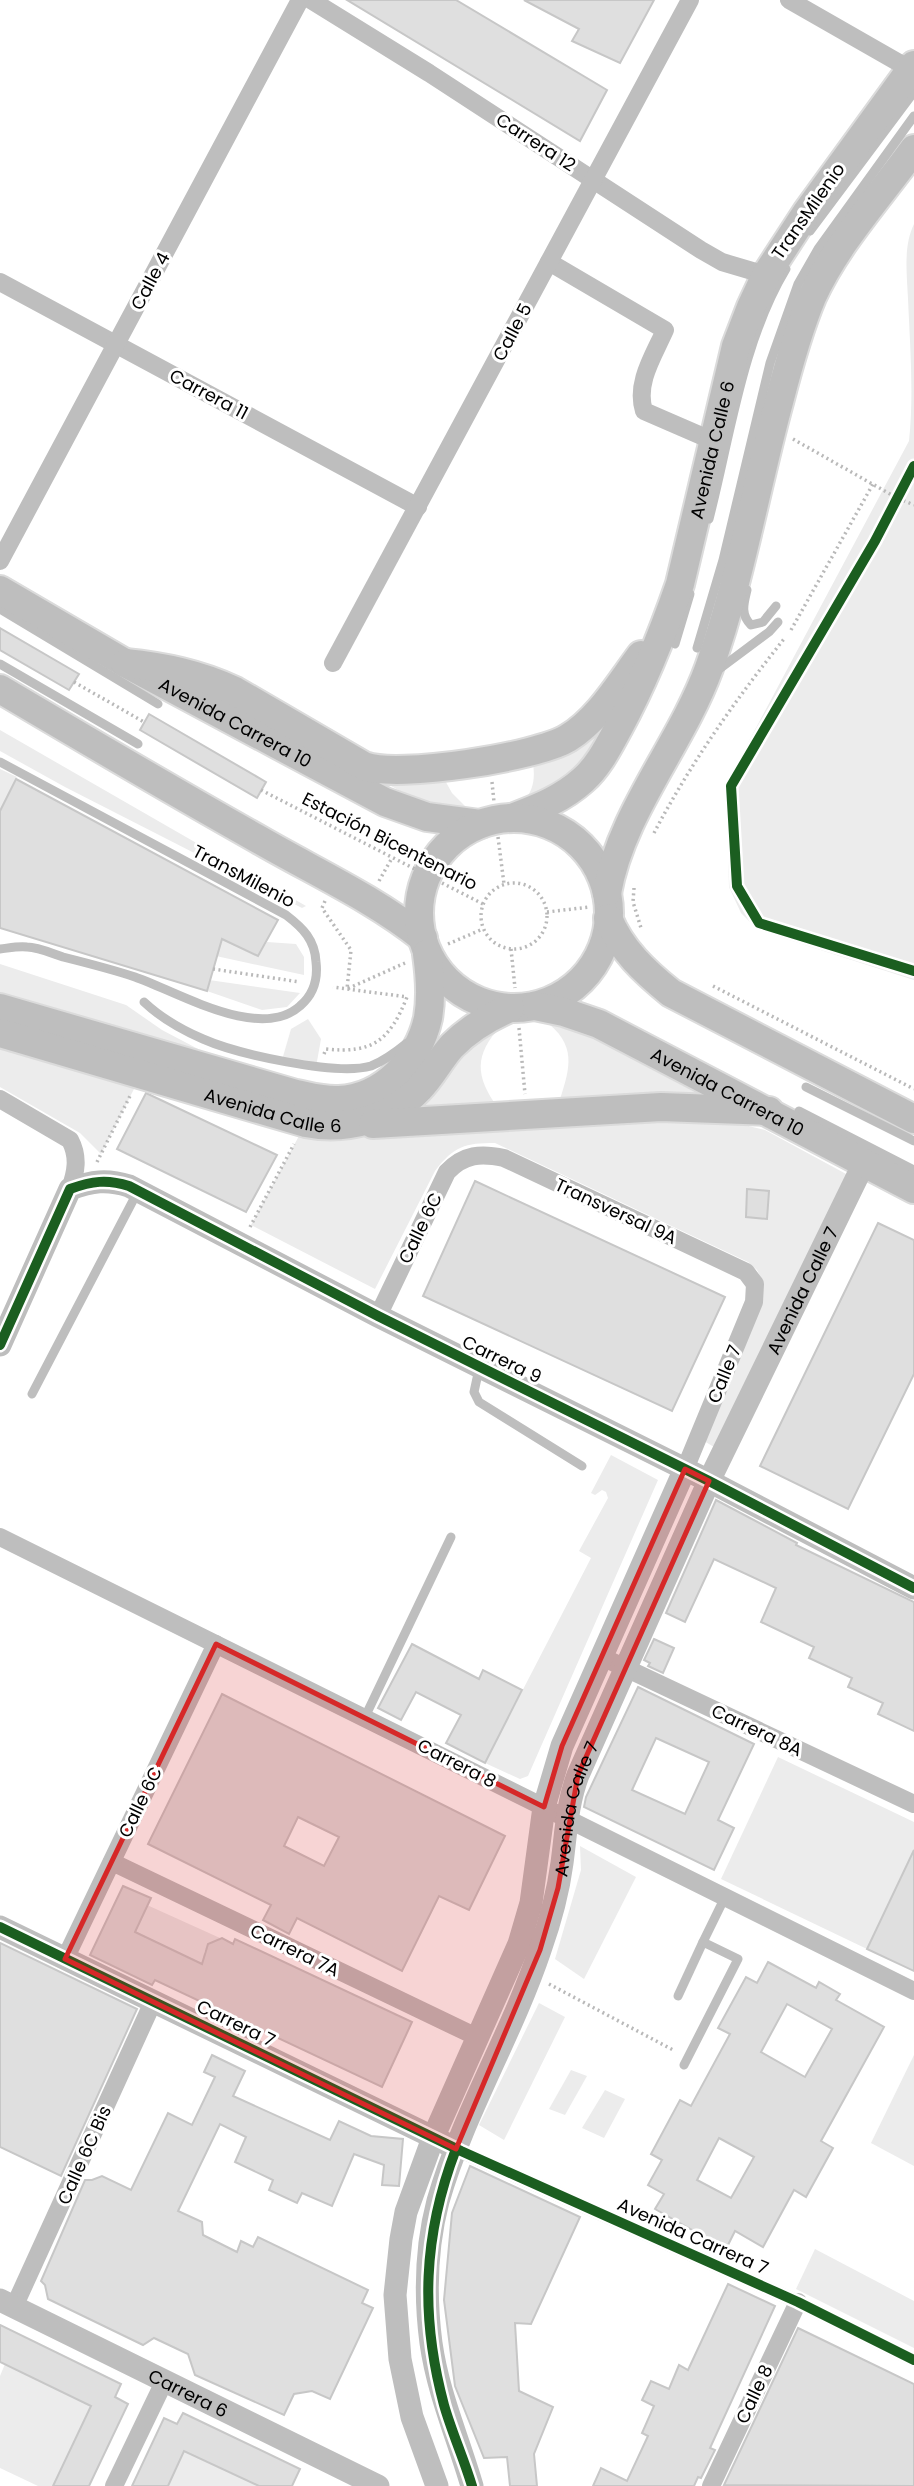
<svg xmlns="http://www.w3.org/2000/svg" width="914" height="2486" font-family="Poppins,sans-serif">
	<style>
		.green { fill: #ececec }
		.building { fill: #dfdfdf; stroke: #c7c7c7; stroke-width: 2; fill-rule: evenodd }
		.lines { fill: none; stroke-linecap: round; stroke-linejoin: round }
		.primary-casing { stroke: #dbdbdb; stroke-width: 32 }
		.path { stroke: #b9b9b9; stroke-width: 3.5; stroke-dasharray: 2 3.5; stroke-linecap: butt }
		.service { stroke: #bebebe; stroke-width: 9 }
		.pedestrian { stroke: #bebebe; stroke-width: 14 }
		.minor { stroke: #bebebe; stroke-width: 18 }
		.tertiary { stroke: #bebebe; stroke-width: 23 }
		.primary { stroke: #bebebe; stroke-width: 28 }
		.cycleway-casing { stroke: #fff; stroke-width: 15 }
		.cycleway { stroke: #1b5e20; stroke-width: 10 }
		.marked { fill: #d62828; fill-opacity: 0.2; stroke: #d62828; stroke-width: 5; stroke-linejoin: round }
		.labels { text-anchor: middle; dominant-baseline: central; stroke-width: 6; stroke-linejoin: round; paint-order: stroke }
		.street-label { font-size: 18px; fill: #000; stroke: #fff }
	</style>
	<rect width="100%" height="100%" fill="#fff"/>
	<g class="green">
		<path d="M914,224V980L758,930L741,913L729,887L726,784L909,441C914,395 910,345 908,299C907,274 903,247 914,224Z"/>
		<path d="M609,718L594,749L576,773L523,802C534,790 535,778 533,763Z"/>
		<path d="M0,730L306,906L302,908L65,787L0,751Z"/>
		<path d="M0,769L17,777L0,811Z"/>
		<path d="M442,775L452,793L467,808C436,811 410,797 384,782Z"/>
		<path d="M222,939L258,956L267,942L296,944L304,957V975L216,956Z"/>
		<path d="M0,964L126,1005L162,1030L221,1061L0,997Z"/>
		<path d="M209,980L300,993L287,1007L262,1010L207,991Z"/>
		<path d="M308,1019L321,1039L316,1067L282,1060L291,1029Z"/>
		<path d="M549,1024L576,1029L706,1098L558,1106C568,1073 579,1049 549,1024Z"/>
		<path d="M501,1026C474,1055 475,1076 498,1108L408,1113L465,1048Z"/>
		<path d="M0,1048L136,1085L101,1154L80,1133L0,1087Z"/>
		<path d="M681,1118L736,1123L765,1130L848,1175L714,1447L704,1441L761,1278L757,1270L748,1262L495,1143C465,1143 454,1146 435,1171L375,1289L251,1225L300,1134Z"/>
		<path d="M611,1455L658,1480L528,1776L520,1779L485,1763L591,1558L579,1551L608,1498L606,1492L602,1490L595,1495L591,1493Z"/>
		<path d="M778,1757L914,1822V1850L867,1949L721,1879Z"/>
		<path d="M580,1846L636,1877L584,1979L555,1959L581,1870Z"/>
		<path d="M147,1905L220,1938L218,1943L208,1944L204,1953L220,1972L135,1932Z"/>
		<path d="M539,2003L565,2017L504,2140L479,2125Z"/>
		<path d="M914,2055V2166L871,2143Z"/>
		<path d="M571,2070L587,2076L565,2115L549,2109Z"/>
		<path d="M605,2090L625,2099L604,2138L582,2128Z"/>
		<path d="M815,2249L914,2301V2348L796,2289Z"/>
		<path d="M5,2364L91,2406L54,2486H38L0,2468V2376Z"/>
		<path d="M184,2451L259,2486H168Z"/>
	</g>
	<g class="building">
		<path d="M347,0H456L607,90L580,141Z"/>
		<path d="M524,0H654L620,63L572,41L579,29Z"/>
		<path d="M0,628L79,674L69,690L0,650Z"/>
		<path d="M149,714L266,782L257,798L140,730Z"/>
		<path d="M16,779L278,920L258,956L222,939L207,991L0,928V811Z"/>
		<path d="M146,1093L277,1155L246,1212L117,1149Z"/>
		<path d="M475,1181L725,1297L672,1411L423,1296Z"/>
		<path d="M747,1189L769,1191L767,1219L746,1217Z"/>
		<path d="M878,1223L914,1240V1374L848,1509L760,1466Z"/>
		<path d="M716,1500L797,1543L796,1545L914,1602V1731L878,1714L883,1703L848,1687L852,1678L809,1658L814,1647L761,1622L776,1588L714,1559L685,1622L666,1613Z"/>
		<path d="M654,1639L674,1648L663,1673L648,1666L650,1663L644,1660Z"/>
		<path d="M412,1644L479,1679L483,1670L522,1690L485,1763L446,1743L461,1715L416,1692L401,1720L378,1708Z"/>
		<path d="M638,1687L754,1744L718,1820L734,1828L714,1870L584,1807L586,1797ZM656,1738L709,1762L685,1814L632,1790Z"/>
		<path d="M222,1694L505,1836L469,1910L439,1896L402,1971L297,1918L289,1934L263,1920L271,1905L148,1844ZM298,1817L339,1837L324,1866L284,1846Z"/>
		<path d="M914,1850V1971L867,1949Z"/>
		<path d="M123,1886L151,1898L135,1932L202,1964L208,1944L222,1938L233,1944L235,1939L412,2022L382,2087L155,1980L152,1985L90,1955Z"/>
		<path d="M0,1943L137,2009L61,2176L0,2147Z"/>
		<path d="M768,1962L816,1988L819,1982L840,1994L836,2000L884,2027L821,2141L833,2148L806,2197L794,2190L763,2247L735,2231L726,2249L655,2209L664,2194L648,2185L662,2160L651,2154L680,2100L691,2106L730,2034L718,2028L746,1977L757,1983ZM787,2004L832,2029L805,2077L761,2052ZM719,2138L754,2157L731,2198L697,2180Z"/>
		<path d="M212,2055L245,2071L233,2096L330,2140L339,2121L371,2136L403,2139L399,2186L382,2185L384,2165L354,2154L332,2206L302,2193L297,2203L269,2190L273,2180L235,2162L246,2137L220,2124L178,2211L202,2222L203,2235L237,2252L241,2241L253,2247L258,2237L368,2290L362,2303L373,2308L330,2399L312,2391L294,2394L284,2415L195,2375L188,2354L154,2338L143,2345L48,2299L45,2285L41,2281L85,2180H92L102,2176L131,2190L168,2113L192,2125L215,2077L204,2072Z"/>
		<path d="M470,2166L580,2217L531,2324L515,2323L519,2391L553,2407L534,2454L537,2486H510L507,2457L484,2458L455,2386L444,2300L452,2213Z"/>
		<path d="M728,2284L775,2306L710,2448L715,2450L701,2478L698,2477L694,2486H593L601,2468L627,2481L648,2436L642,2433L654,2406L642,2400L651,2381L669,2389L679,2365L688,2370Z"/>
		<path d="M0,2325L121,2384L115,2397L128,2404L89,2486H53L91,2406L0,2362Z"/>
		<path d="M798,2328L914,2384V2486L724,2485Z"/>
		<path d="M183,2413L300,2469L292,2486H259L184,2451L168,2486H132L164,2418L177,2424Z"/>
	</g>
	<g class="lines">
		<g class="primary-casing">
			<g id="primary">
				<path id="s4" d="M0,590L125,663L385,802L427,817L480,824"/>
				<path d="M125,663C164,667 199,674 235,691L364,766C397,779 537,757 568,738C599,719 620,683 641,655"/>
				<path d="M0,689C86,740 171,790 258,839C313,871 373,898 423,938"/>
				<path id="s5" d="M512,818C538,808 562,799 583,780C599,766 609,745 619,727C644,681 663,633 680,584L736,346L751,307L766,275L807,212L914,65"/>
				<circle cx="514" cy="913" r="95"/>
				<path d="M607,893C621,812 681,745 709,668C740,582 755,490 779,402C788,367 798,330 812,297C836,244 880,196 914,149"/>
				<path d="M608,918C621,950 645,972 671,993L914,1119"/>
				<path id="s6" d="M535,1006L564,1012L599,1024L914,1189"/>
				<path d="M0,1008L296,1094C311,1097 324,1101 339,1100C383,1098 419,1060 428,1018C432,996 430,975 427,954"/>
				<path id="s7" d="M0,1033L306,1123C346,1131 391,1119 419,1089C432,1076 440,1059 452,1046C468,1030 489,1017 510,1008"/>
				<path d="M373,1124L661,1107L769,1111"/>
			</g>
		</g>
		<g class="path">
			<path d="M793,439L897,498L914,505"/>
			<path d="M791,630L873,484"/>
			<path d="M74,682L144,722"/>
			<path d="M492,782L494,802"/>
			<path d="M261,790L483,904"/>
			<path d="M654,833C690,764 736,699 784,639"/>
			<path d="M498,837L504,884"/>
			<path d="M379,881L392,858"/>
			<circle cx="514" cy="916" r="33"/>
			<path d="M634,888L633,902L641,928"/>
			<path d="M325,901L322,908L351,950L347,989L405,963"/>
			<path d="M547,912L590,907"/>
			<path d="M448,944L483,929"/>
			<path d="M511,949L515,988"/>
			<path d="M213,969L300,982"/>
			<path d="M713,986L914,1089"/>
			<path d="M519,1028L525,1094"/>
			<path d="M324,1054L326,1049C373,1054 390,1040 407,997L333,987"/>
			<path d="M97,1162L131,1094"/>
			<path d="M250,1227L294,1144"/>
			<path d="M549,1984L675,2051"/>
		</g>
		<g class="service">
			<path d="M810,231L914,92"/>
			<path d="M709,519C730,438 742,342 786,269"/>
			<path d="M747,590C744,603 740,614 751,625L763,622L776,606"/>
			<path d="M0,609L158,704"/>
			<path d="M675,644L690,594"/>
			<path d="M697,648L723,560L770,363L798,284L818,249L914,116"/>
			<path d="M0,664L138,744"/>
			<path d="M718,670L769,632L778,622"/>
			<path d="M0,762L286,915C303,928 315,940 316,962C318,979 313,995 300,1006C260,1042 178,992 135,977C111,969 87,963 63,957C51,953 38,947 27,947C18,946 9,948 0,949"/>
			<path d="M144,1002C160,1017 182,1030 203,1039C237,1054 336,1076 371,1066C384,1061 396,1052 407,1043"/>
			<path d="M806,1087L914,1141"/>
			<path d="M799,1111L914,1170"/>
			<path d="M479,1369L474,1392L479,1402L582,1466"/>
			<path d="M32,1394L138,1191"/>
			<path d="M365,1717L451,1537"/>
			<path d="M678,1996L703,1942"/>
			<path d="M684,2065L738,1959L703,1942L725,1897"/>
		</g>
		<path class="pedestrian" d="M456,2149L798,2302L914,2360"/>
		<g class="minor">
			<path d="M311,0L429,73L701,250L722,262L766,275"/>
			<path d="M789,0L901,64L907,76"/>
			<path d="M549,262L665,330C654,355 635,383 644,411L704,437"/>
			<path d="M0,282L418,507"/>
			<path d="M0,561L300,0"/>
			<path d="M333,663L690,0"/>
			<path d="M0,1099L70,1140C79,1157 76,1172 70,1189"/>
			<path d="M378,1316L447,1172C464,1154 481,1153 504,1158L746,1272L755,1284L754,1302L685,1469"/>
			<path d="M0,1537L914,1991"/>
			<path d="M600,1656L914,1804"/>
			<path d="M112,1862L479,2038"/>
			<path d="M65,1959L216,1644"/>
			<path d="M14,2307L153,2002"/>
			<path d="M114,2486L164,2382"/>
			<path d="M711,2486L798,2302"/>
		</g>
		<g class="tertiary">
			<path d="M0,1345L70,1189C92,1181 107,1179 129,1186L378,1316L709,1481L914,1588"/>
			<path id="s1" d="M709,1481L864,1163"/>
			<path d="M0,1927L447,2144"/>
			<path id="s2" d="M0,2300L378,2486"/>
			<path d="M437,2486L412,2417L400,2359L395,2295L401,2239L406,2212L433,2138L519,1944L531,1903L544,1807L562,1746L685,1469"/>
			<path id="s3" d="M472,2486C458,2438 438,2393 431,2343C425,2297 426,2247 438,2201C463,2114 511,2036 540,1950C550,1922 558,1893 562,1863C566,1833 567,1804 578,1775L705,1490"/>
		</g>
		<use href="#primary" class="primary"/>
		<g class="cycleway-casing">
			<g id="cycleway">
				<path d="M914,466L875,541L731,786L737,886L759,923L914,971"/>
				<path d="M0,1345L70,1189C92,1181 107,1179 129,1186L378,1316L709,1481L914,1588"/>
				<path d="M0,1927L461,2151L798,2302L914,2360"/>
				<path d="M456,2149C423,2235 420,2316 444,2405C452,2433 464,2459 472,2486"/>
			</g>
		</g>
		<use href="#cycleway" class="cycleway"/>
	</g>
	<path class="marked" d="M685,1469L709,1481L578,1775L558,1888L540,1950L456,2149L65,1959L216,1644L544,1807L562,1746Z"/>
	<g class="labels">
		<g class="street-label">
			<text transform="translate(536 142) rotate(33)">Carrera 12</text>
			<text transform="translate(808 211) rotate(-55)">TransMilenio</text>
			<text transform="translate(150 281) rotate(-62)">Calle 4</text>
			<text transform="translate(512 332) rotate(-62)">Calle 5</text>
			<text transform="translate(209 394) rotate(28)">Carrera 11</text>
			<text stroke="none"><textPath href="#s5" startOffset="439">Avenida Calle 6</textPath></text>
			<text stroke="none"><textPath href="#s4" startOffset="270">Avenida Carrera 10</textPath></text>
			<text transform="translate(390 841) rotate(27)">Estación Bicentenario</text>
			<text transform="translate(244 876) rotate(28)">TransMilenio</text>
			<text stroke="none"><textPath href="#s6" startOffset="212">Avenida Carrera 10</textPath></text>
			<text stroke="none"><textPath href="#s7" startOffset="284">Avenida Calle 6</textPath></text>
			<text transform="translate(616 1211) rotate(25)">Transversal 9A</text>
			<text transform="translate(420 1228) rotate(-64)">Calle 6C</text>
			<text stroke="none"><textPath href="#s1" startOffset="212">Avenida Calle 7</textPath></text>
			<text transform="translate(502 1359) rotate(26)">Carrera 9</text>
			<text transform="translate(724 1374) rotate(-68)">Calle 7</text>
			<text transform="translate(757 1730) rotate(25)">Carrera 8A</text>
			<text transform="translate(457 1763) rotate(27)">Carrera 8</text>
			<text transform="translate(140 1802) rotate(-64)">Calle 6C</text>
			<text stroke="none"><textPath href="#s3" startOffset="709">Avenida Calle 7</textPath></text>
			<text transform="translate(295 1950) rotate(26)">Carrera 7A</text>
			<text transform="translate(236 2023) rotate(26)">Carrera 7</text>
			<text transform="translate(84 2155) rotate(-66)">Calle 6C Bis</text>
			<text transform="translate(693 2236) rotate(24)">Avenida Carrera 7</text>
			<text stroke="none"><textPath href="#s2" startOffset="210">Carrera 6</textPath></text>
			<text transform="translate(754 2394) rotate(-65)">Calle 8</text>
		</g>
	</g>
</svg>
